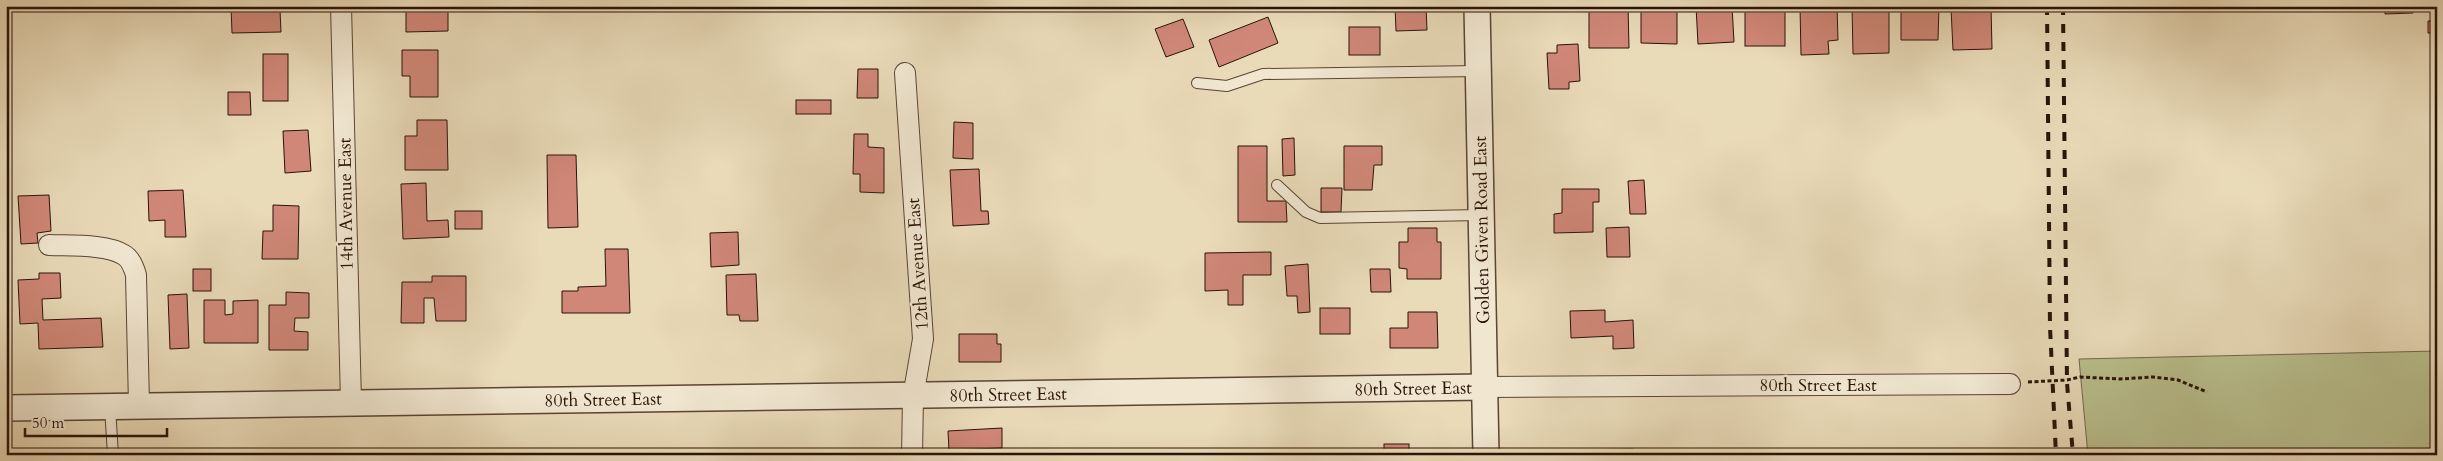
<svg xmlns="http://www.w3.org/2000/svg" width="2443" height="461" font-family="Cardo,serif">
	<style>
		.green { fill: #b9bf8d; stroke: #72694a }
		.building { fill: #d08778; stroke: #2a1307 }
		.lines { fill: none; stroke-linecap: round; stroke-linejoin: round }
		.service-casing { stroke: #5a4533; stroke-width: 12 }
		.minor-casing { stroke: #5a4533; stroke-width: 22 }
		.tertiary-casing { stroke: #5a4533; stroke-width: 28 }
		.path { stroke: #2a1307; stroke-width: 3; stroke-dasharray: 4 2.5; stroke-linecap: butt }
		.service { stroke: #f1e7d1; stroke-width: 10 }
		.minor { stroke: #f1e7d1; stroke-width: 20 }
		.tertiary { stroke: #f1e7d1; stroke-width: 25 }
		.rail { stroke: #2a1307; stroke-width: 4; stroke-dasharray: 9 9; stroke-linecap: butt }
		.labels { text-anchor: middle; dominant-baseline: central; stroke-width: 4.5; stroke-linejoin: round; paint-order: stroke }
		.street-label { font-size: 18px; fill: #2a1307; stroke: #f1e7d1 }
	</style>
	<rect width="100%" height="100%" fill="#e9dab8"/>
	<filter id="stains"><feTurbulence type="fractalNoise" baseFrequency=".004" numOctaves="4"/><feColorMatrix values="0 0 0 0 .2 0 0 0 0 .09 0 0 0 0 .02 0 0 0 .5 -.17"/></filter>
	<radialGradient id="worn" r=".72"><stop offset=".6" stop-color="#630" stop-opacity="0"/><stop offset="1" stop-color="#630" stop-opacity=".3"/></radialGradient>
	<path class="green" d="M2437,351V455H2088L2079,359Z"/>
	<g class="building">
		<path d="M231,6H264V11L280,10L281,32L232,33Z"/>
		<path d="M406,6H448V31L406,32Z"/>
		<path d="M1395,6H1426L1427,30L1396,31Z"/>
		<path d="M1589,6H1628L1629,48H1589Z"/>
		<path d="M1641,6H1677V44L1641,43Z"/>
		<path d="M1696,6H1732L1734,42L1698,44Z"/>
		<rect x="1745" y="6" width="40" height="40"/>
		<path d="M1800,6H1837L1838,40L1828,41L1829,54L1801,55Z"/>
		<path d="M1852,6H1889V53L1853,54Z"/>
		<path d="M1901,6H1939L1938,40H1901Z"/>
		<path d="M2385,6H2413V13L2385,14Z"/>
		<path d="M2433,6H2437V33H2428V21H2433Z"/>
		<path d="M1991,7L1992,49L1953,50L1951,8Z"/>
		<path d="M1268,17L1278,43L1219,67L1209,40Z"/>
		<path d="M1183,19L1194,47L1166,57L1155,29Z"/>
		<rect x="1349" y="27" width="31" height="28"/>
		<path d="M1578,44L1580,81L1569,82V89H1549L1547,53H1557V45Z"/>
		<path d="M402,50H438V97H410V76H402Z"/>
		<rect x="263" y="54" width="25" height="47"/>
		<path d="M858,69H878V98H857Z"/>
		<path d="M228,92H250L251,115H228Z"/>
		<rect x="796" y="100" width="35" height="14"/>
		<path d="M417,120H447L448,170H405V136H417Z"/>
		<path d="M954,122L973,123V159L953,158Z"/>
		<path d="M308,130L311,171L285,173L283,131Z"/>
		<path d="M854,134H868V147L884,148V193L860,192V174H853Z"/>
		<path d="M1294,138L1295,175L1283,176L1282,139Z"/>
		<path d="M1238,146H1267V201H1286L1287,222H1238Z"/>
		<path d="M1344,146H1382V165H1374L1372,190H1344Z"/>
		<path d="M547,155H576L578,227L548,228Z"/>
		<path d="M979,169L981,211H988L989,224L953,226L950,170Z"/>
		<path d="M1644,180L1646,214H1630L1628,181Z"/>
		<path d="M426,183L427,221L448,220L449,237L403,239L401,184Z"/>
		<path d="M1321,188H1342L1341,212H1321Z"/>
		<path d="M1562,189H1599V202H1593V232L1554,233V214L1562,213Z"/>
		<path d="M183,190L186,237H165V220L149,221L148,191Z"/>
		<path d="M49,195L51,231L37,233L38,243L21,244L18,196Z"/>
		<path d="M273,205L299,206L298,259H262L263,231H273Z"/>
		<rect x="455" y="211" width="27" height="18"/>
		<path d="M1629,227L1630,257H1607L1606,228Z"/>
		<path d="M1408,228H1437V242H1441V279H1407V269L1399,268V242H1408Z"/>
		<path d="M738,232L739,265L711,267L710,233Z"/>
		<path d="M605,249H628L630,313H562V291H578V287L606,286Z"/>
		<path d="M1271,252V275H1243V305H1228V290L1205,291V253Z"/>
		<path d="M1308,264L1310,312L1298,313L1297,296H1287L1285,266Z"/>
		<rect x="193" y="269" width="18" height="22"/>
		<path d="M1370,269H1390L1391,292H1371Z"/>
		<path d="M39,273H60L61,298L42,299L43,320L101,318L103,347L39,349L38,323L20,324L18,280L39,279Z"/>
		<path d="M756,274L758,321H740L739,315H727L726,275Z"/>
		<path d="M432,276H466V321H436L434,298H424V323H401L402,282H432Z"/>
		<path d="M2432,289H2437V322H2433Z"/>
		<path d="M286,292L309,293V318H295L294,331L308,332V350H269V305H286Z"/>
		<path d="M187,294L189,348L170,349L168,295Z"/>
		<path d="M204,300H225V315L233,314V301L258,300V343H204Z"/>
		<rect x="1320" y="308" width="30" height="26"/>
		<path d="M1605,310V322L1633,320L1634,348L1613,349V336L1571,338L1570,311Z"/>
		<path d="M1408,312H1437L1438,348H1390V328H1408Z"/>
		<path d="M959,334H997V344H1001V362H959Z"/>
		<path d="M1002,428V448L949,450L948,431Z"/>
		<rect x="1384" y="444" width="25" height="11"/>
		<path d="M1633,449V455H1572V450Z"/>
		<path d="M447,451V455H426V452Z"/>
	</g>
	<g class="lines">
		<g class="service-casing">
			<g id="service">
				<path d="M1197,83L1227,86L1263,74L1478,71"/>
				<path d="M1277,185L1306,212L1320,218L1480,215"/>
				<path d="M110,407L113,455"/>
			</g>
		</g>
		<g class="minor-casing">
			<g id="minor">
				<path d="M341,6L351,402"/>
				<path d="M905,73L923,339L913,397L912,455"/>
				<path d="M49,245C70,246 107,244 124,255C131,259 134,268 136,275L139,405"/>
				<path d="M1485,387L2010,384"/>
			</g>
		</g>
		<g class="tertiary-casing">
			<g id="tertiary">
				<path d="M1477,6L1486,455"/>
				<path d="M6,408L1485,387"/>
			</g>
		</g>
		<path class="path" d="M2028,382L2067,380L2080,377L2120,379L2153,377L2178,380L2207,392"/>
		<use href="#service" class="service"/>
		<use href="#minor" class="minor"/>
		<use href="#tertiary" class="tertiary"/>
		<g class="rail">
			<path d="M2047,6L2050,327L2056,455"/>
			<path d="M2063,6L2067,383L2073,455"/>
		</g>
	</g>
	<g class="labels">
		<g class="street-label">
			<text transform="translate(346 204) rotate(-91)">14th Avenue East</text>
			<text transform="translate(1482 230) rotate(-91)">Golden Given Road East</text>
			<text transform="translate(918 264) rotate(-94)">12th Avenue East</text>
			<text x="1818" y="385">80th Street East</text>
			<text transform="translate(1413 389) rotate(-1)">80th Street East</text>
			<text transform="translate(1008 395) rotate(-1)">80th Street East</text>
			<text transform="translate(603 400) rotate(-1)">80th Street East</text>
		</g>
	</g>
	<rect width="2443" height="461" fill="none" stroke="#e9dab8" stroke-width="25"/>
	<rect x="8" y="8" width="2428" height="446" fill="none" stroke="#2a1307" stroke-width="2.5"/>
	<rect x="12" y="12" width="2418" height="436" fill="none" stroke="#2a1307"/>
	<path d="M25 428v8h142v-8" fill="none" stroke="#2a1307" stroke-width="2.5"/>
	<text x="32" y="428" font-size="15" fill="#2a1307" stroke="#f1e7d1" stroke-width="4" paint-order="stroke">50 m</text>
	<rect width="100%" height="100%" filter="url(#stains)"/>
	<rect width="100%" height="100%" fill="url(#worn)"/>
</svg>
